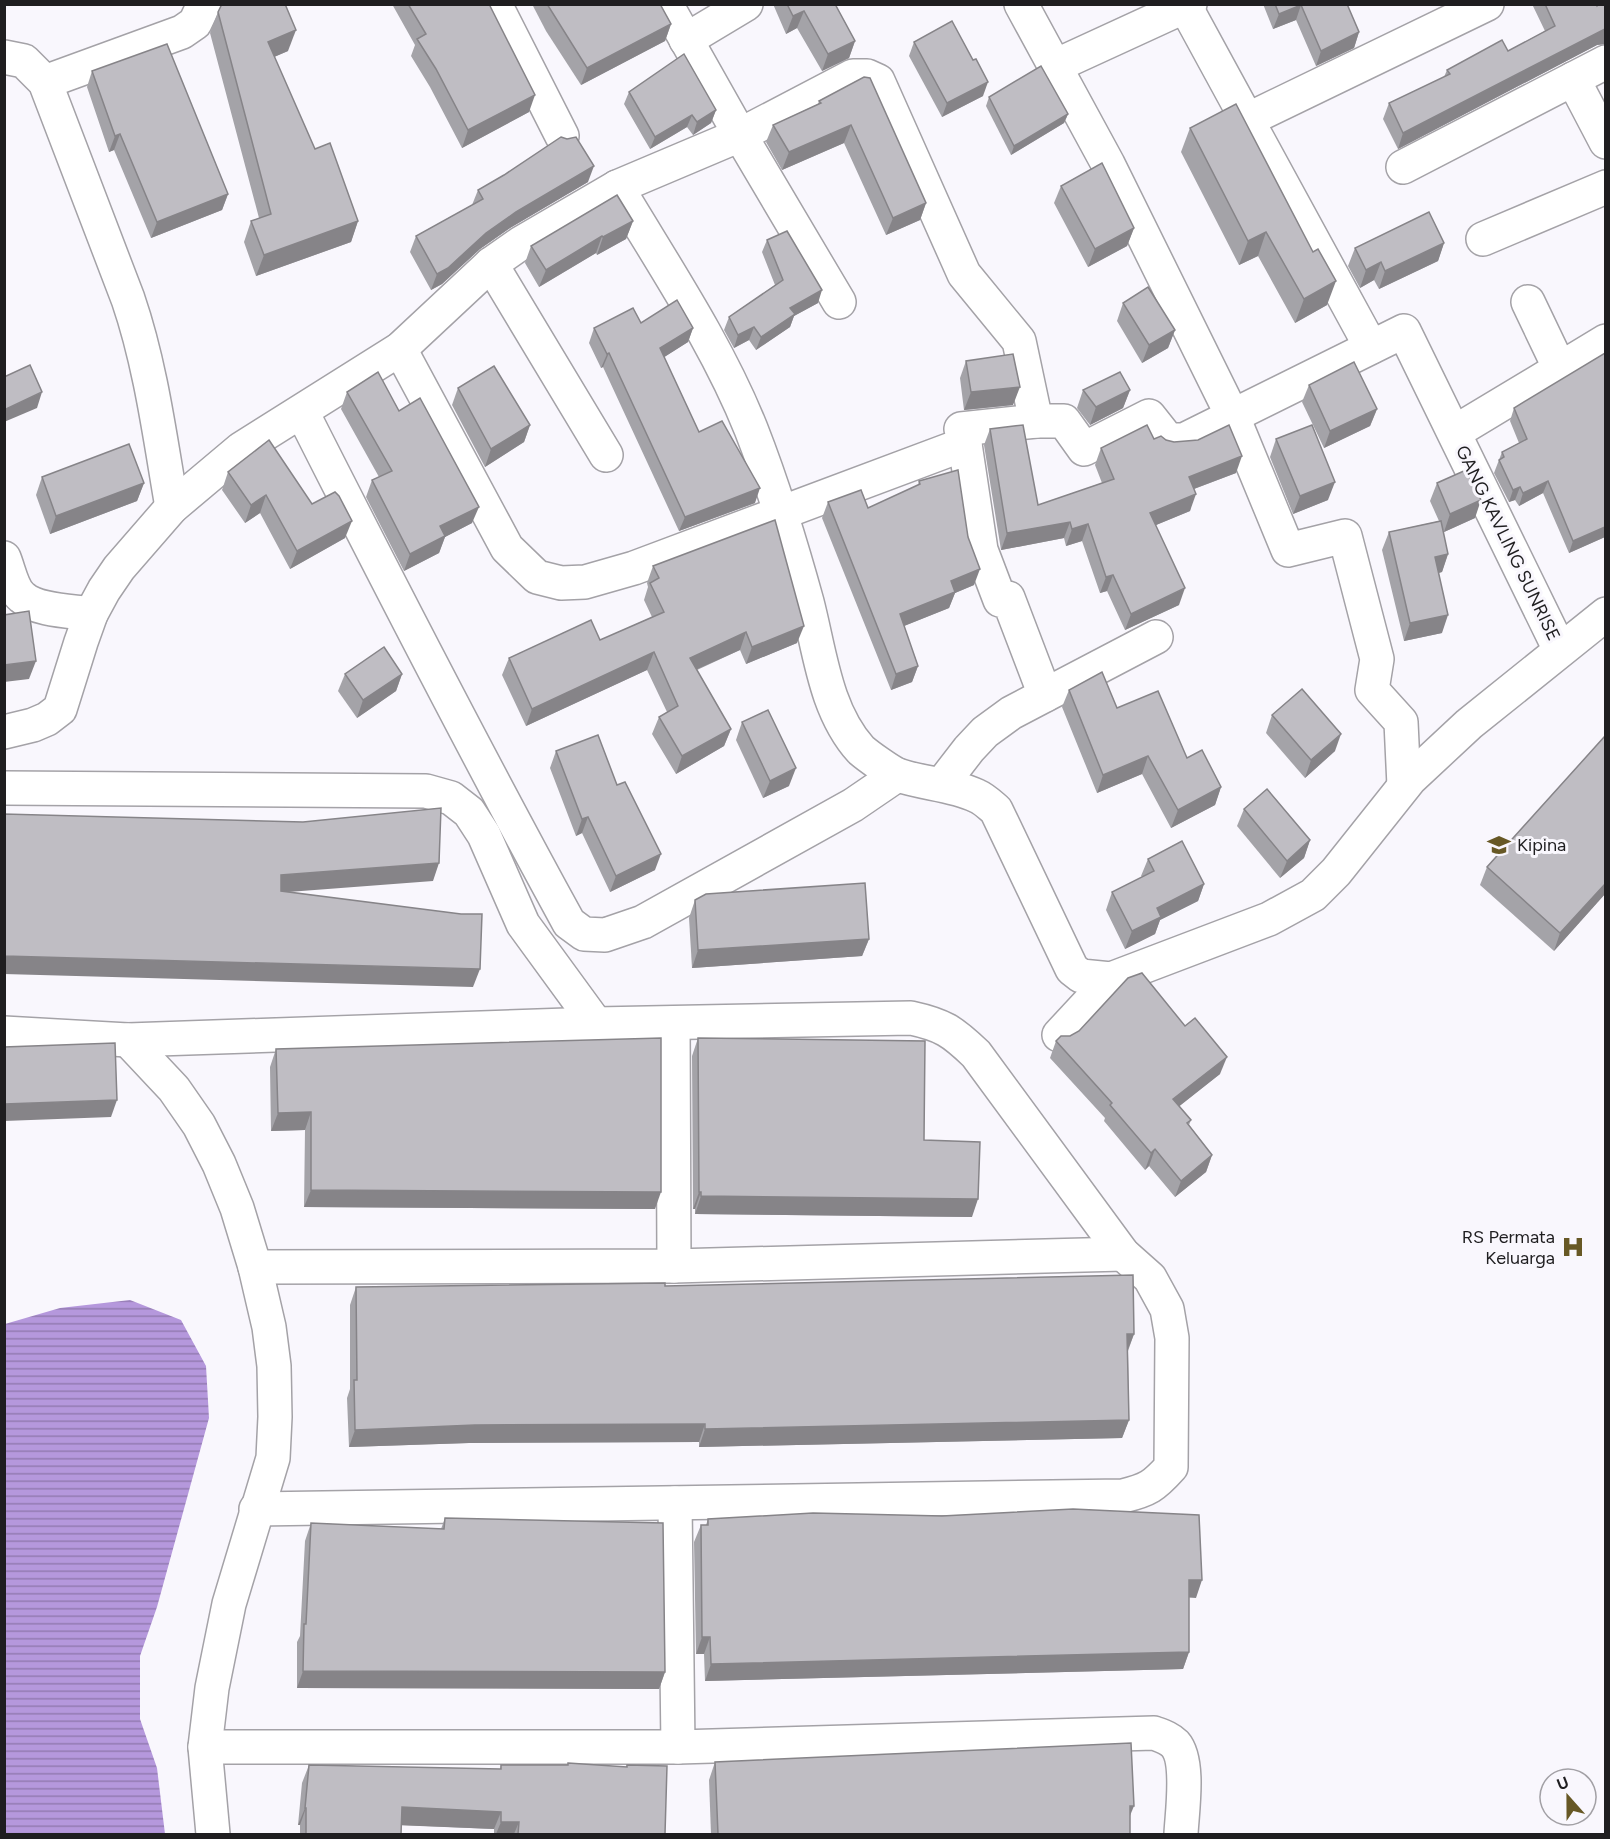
<svg xmlns="http://www.w3.org/2000/svg" width="1610" height="1839" font-family="Figtree,sans-serif">
	<style>
		.water { fill: url(#water-rules) }
		.lines { fill: none; stroke-linecap: round; stroke-linejoin: round }
		.street-casing { stroke: #a4a2a7; stroke-width: 36 }
		.street { stroke: #fff; stroke-width: 33 }
		.wall { fill: #a4a3a8 }
		.shaded-wall { fill: #868488 }
		.building { fill: #bfbdc3; stroke: #868488; stroke-width: 1.5 }
		.labels { text-anchor: middle; dominant-baseline: central; stroke-width: 6; stroke-linejoin: round; paint-order: stroke }
		.street-label { font-size: 18px; fill: #1f1e20; stroke: #f9f7fd }
		.poi-label { font-size: 18px; fill: #1f1e20; stroke: #f9f7fd; text-anchor: start }
	</style>
	<defs>
		<pattern id="water-rules" width="6" height="5" patternUnits="userSpaceOnUse" patternTransform="scale(1.5)"><rect width="6" height="5" fill="#b598dc"/><path d="M0 2.5h6" fill="none" stroke="#937bb2"/></pattern>
	</defs>
	<rect width="100%" height="100%" fill="#f9f7fd"/>
	<path class="water" d="M130,1300L181,1320L206,1366L209,1418L157,1607L140,1656V1719L157,1768L165,1834H5V1324L60,1308Z"/>
	<g class="lines">
		<g class="street-casing">
			<g id="street">
				<path d="M495,4L562,136"/>
				<path d="M666,4L740,135L839,302"/>
				<path d="M1021,4L1108,164L1233,417L1288,550L1345,536L1377,659L1372,690L1401,722L1404,786"/>
				<path d="M1184,4L1371,347"/>
				<path d="M686,40L746,4"/>
				<path d="M4,57L24,61L45,82L128,299C151,366 160,438 172,507"/>
				<path d="M1055,66L1190,4"/>
				<path d="M1573,79L1606,142"/>
				<path d="M45,82L182,32L195,23L204,4"/>
				<path d="M1247,120L1487,4"/>
				<path d="M1403,167L1606,62"/>
				<path d="M617,187C664,266 717,344 751,429C773,485 791,544 807,602C820,652 825,710 861,750C868,756 890,772 898,775C924,784 952,784 977,796C984,799 990,805 996,810L1072,969L1081,976L1111,979L1269,919L1313,895L1336,872L1410,779L1469,724L1606,614"/>
				<path d="M1483,239L1606,187"/>
				<path d="M491,264L606,455"/>
				<path d="M1528,302L1560,369"/>
				<path d="M400,349L507,548L537,577L561,583L585,582L634,568L965,444L961,429L1036,421H1064L1084,449L1149,416L1168,440H1184L1404,331L1560,650"/>
				<path d="M302,412C389,584 477,755 569,923L584,934L605,935L643,922L853,805L897,775"/>
				<path d="M1455,432L1606,341"/>
				<path d="M965,444L981,550L1000,600L1008,598L1045,695"/>
				<path d="M4,558C9,570 12,589 22,597C37,611 72,611 91,614"/>
				<path d="M4,732L33,725L47,719L60,709L81,642L91,614L104,590L119,568L172,507L241,449L400,349L491,264L521,243L617,187L740,135L853,76H867L878,81L964,274L1019,341L1036,421"/>
				<path d="M942,784L969,749L985,732L1011,713L1156,637"/>
				<path d="M4,788L426,791L451,798L469,812L484,835L523,924L596,1024"/>
				<path d="M673,1023L674,1266"/>
				<path d="M4,1033L128,1040L596,1024L911,1018C943,1025 952,1031 976,1054L1123,1254L1150,1278L1167,1309L1172,1338L1171,1467C1154,1486 1148,1490 1123,1496L256,1509"/>
				<path d="M1059,1035L1111,979"/>
				<path d="M128,1040L174,1089L199,1125L219,1164L237,1208L255,1267L269,1327L274,1366L275,1417L273,1458L229,1604L212,1688L205,1747L213,1834"/>
				<path d="M255,1267L674,1266L1123,1254"/>
				<path d="M675,1503L678,1747"/>
				<path d="M205,1747H678L1154,1733C1162,1736 1169,1738 1175,1744C1190,1761 1182,1812 1181,1834"/>
			</g>
		</g>
		<use href="#street" class="street"/>
	</g>
	<g class="wall">
		<path d="M392,4H489L529,112L462,148L430,87L411,56L415,45Z"/>
		<path d="M532,4H660L671,24L665,41L581,85L546,31Z"/>
		<path d="M773,4H835L855,41L849,58L822,71L797,28L786,34Z"/>
		<path d="M1263,4H1347L1359,32L1354,48L1316,66L1296,20L1273,29Z"/>
		<path d="M1532,4H1596L1597,6L1605,4V44L1597,45L1398,149L1383,119L1389,103L1444,77L1447,70L1508,51L1545,31Z"/>
		<path d="M218,12L288,51L274,57L315,149L358,221L351,242L256,276L244,242L251,221L259,218L210,33Z"/>
		<path d="M914,42L983,96L942,117L909,56Z"/>
		<path d="M92,71L228,194L222,210L151,238L114,150L109,152L87,87Z"/>
		<path d="M864,77L926,203L920,220L886,235L844,143L782,170L766,142L773,125L818,104L819,101Z"/>
		<path d="M629,92L716,110L711,123L693,135L687,127L650,149L624,104Z"/>
		<path d="M989,97L1068,114L1064,123L1011,155L986,106Z"/>
		<path d="M1190,128L1327,305L1295,323L1258,256L1239,265L1181,152Z"/>
		<path d="M588,182L510,228L480,249L442,284L431,290L410,252L416,236L472,205L478,190Z"/>
		<path d="M1061,186L1134,228L1127,246L1088,267L1054,203Z"/>
		<path d="M633,221L626,239L597,255L596,253L539,287L525,263L531,246Z"/>
		<path d="M767,240L818,303L794,316L790,327L756,350L749,340L734,348L724,330L729,317L775,285L762,252Z"/>
		<path d="M1444,243L1438,261L1379,289L1374,280L1360,288L1348,266L1355,248Z"/>
		<path d="M1123,303L1175,330L1168,348L1142,363L1117,321Z"/>
		<path d="M641,323L693,328L688,342L664,357L699,432L755,503L679,531L603,367L601,368L589,343L594,328Z"/>
		<path d="M966,361L1013,405L964,410L960,378Z"/>
		<path d="M1309,385L1377,409L1370,426L1324,448L1302,402Z"/>
		<path d="M458,388L530,425L524,442L485,467L452,405Z"/>
		<path d="M1083,390H1130L1123,408L1090,425L1077,408Z"/>
		<path d="M347,392L399,411L472,523L445,537L439,553L404,571L366,497L372,480L379,477L341,409Z"/>
		<path d="M1514,408L1605,537L1569,553L1543,493L1519,506L1515,500L1509,502L1494,473L1502,452L1519,443L1510,421Z"/>
		<path d="M990,429L1038,505L1102,483L1095,465L1101,448L1154,439L1166,440L1236,473L1194,489L1190,511L1156,525L1179,605L1125,630L1107,591L1100,593L1082,541L1066,546L1064,538L1001,550L984,445Z"/>
		<path d="M1276,439L1328,500L1293,514L1270,457Z"/>
		<path d="M228,472L312,504L345,538L290,569L260,513L245,523L222,490Z"/>
		<path d="M42,477L144,483L137,501L50,534L36,495Z"/>
		<path d="M919,481L974,585L955,593L949,608L904,626L918,666L912,682L891,690L822,518L828,502L868,508L918,485Z"/>
		<path d="M1437,483L1475,518L1444,532L1442,528L1448,554L1442,572L1439,573L1442,633L1404,641L1382,550L1389,532L1439,521L1430,501Z"/>
		<path d="M653,566L797,643L746,664L740,650L697,670L731,729L724,746L676,774L652,734L659,717L667,712L647,670L526,726L502,675L509,658L600,640L652,617L644,600L648,587L647,583Z"/>
		<path d="M345,674H402L396,691L357,718L338,691Z"/>
		<path d="M1069,690L1117,708L1187,758L1221,787L1215,805L1171,828L1142,774L1097,793L1062,707Z"/>
		<path d="M1272,715L1335,751L1305,778L1266,733Z"/>
		<path d="M742,722L789,786L763,798L736,740Z"/>
		<path d="M1605,736V894L1554,951L1480,885L1487,867Z"/>
		<path d="M556,751L617,785L655,870L610,892L582,833L576,836L550,768Z"/>
		<path d="M1244,809L1310,840L1304,858L1280,878L1237,826Z"/>
		<path d="M1148,859L1204,884L1198,901L1160,920L1155,934L1125,949L1106,910L1112,892L1142,877L1141,876Z"/>
		<path d="M695,900L869,939L862,956L692,968L689,918Z"/>
		<path d="M1070,1036L1220,1074L1179,1106L1191,1120L1189,1125L1212,1155L1206,1172L1175,1197L1149,1166L1145,1170L1104,1121L1105,1118L1050,1058L1056,1041Z"/>
		<path d="M698,1038L924,1140L972,1217L695,1214V1209H693L692,1056Z"/>
		<path d="M276,1049L655,1209L304,1207L305,1130L271,1131L270,1067Z"/>
		<path d="M665,1286L1134,1334L1128,1351L1129,1420L1122,1438L699,1447V1442L469,1443L349,1447L347,1398L350,1389V1305L356,1287Z"/>
		<path d="M445,1518L665,1672L659,1689L297,1688V1642L300,1636L305,1541L311,1523L441,1529Z"/>
		<path d="M708,1519L1196,1598L1189,1597V1652L1183,1669L705,1681L704,1654H696L694,1542L701,1525H706Z"/>
		<path d="M715,1762L1130,1816V1834H711L709,1780Z"/>
		<path d="M568,1763L626,1767L627,1765L665,1834H494V1829L402,1825L401,1834H300V1825H298L302,1783L309,1765L500,1769L501,1765H567Z"/>
	</g>
	<g class="shaded-wall">
		<path d="M1301,5L1296,20L1273,29L1279,14Z"/>
		<path d="M804,11L797,28L786,34L793,16Z"/>
		<path d="M671,24L665,41L581,85L587,68Z"/>
		<path d="M1605,29V44L1597,45L1398,149L1403,133Z"/>
		<path d="M296,30L288,51L260,63L268,42Z"/>
		<path d="M1359,32L1354,48L1316,66L1321,51Z"/>
		<path d="M855,41L849,58L822,71L828,54Z"/>
		<path d="M988,82L983,96L942,117L947,103Z"/>
		<path d="M535,95L529,112L462,148L468,130Z"/>
		<path d="M716,110L711,123L693,135L697,122Z"/>
		<path d="M1068,114L1064,123L1011,155L1014,146Z"/>
		<path d="M692,115L687,127L650,149L655,137Z"/>
		<path d="M851,125L844,143L782,170L789,152Z"/>
		<path d="M120,134L114,150L109,152L115,136Z"/>
		<path d="M594,166L588,182L510,228L480,249L442,284L431,290L437,274L486,233L516,212Z"/>
		<path d="M228,194L222,210L151,238L157,222Z"/>
		<path d="M926,203L920,220L886,235L893,218Z"/>
		<path d="M358,221L351,242L256,276L264,255Z"/>
		<path d="M633,221L626,239L597,255L603,237Z"/>
		<path d="M1134,228L1127,246L1088,267L1095,249Z"/>
		<path d="M1266,232L1258,256L1239,265L1248,241Z"/>
		<path d="M602,236L596,253L539,287L546,270Z"/>
		<path d="M1444,243L1438,261L1379,289L1385,271Z"/>
		<path d="M1381,262L1374,280L1360,288L1366,270Z"/>
		<path d="M1336,281L1327,305L1295,323L1304,299Z"/>
		<path d="M822,290L818,303L794,316L790,327L756,350L761,337L790,308Z"/>
		<path d="M754,327L749,340L734,348L738,335Z"/>
		<path d="M693,328L688,342L655,363L660,348Z"/>
		<path d="M1175,330L1168,348L1142,363L1149,345Z"/>
		<path d="M609,353L603,367L601,368L607,354Z"/>
		<path d="M1020,387L1013,405L964,410L971,392Z"/>
		<path d="M1130,390L1123,408L1090,425L1096,407Z"/>
		<path d="M42,392L37,408L4,422V410Z"/>
		<path d="M1377,409L1370,426L1324,448L1330,431Z"/>
		<path d="M530,425L524,442L485,467L491,449Z"/>
		<path d="M1242,456L1236,473L1183,493L1189,477Z"/>
		<path d="M1548,481L1543,493L1519,506L1523,493Z"/>
		<path d="M1335,482L1328,500L1293,514L1300,496Z"/>
		<path d="M144,483L137,501L50,534L56,516Z"/>
		<path d="M1520,487L1515,500L1509,502L1513,490Z"/>
		<path d="M760,488L755,503L679,531L685,517Z"/>
		<path d="M1196,494L1190,511L1144,530L1150,513Z"/>
		<path d="M266,495L260,513L245,523L251,505Z"/>
		<path d="M1481,500L1475,518L1444,532L1450,514Z"/>
		<path d="M479,507L472,523L445,537L439,553L404,571L410,554L440,526Z"/>
		<path d="M352,521L345,538L290,569L297,551Z"/>
		<path d="M1070,522L1064,538L1001,550L1007,533Z"/>
		<path d="M1088,524L1082,541L1066,546L1072,529Z"/>
		<path d="M1605,527V537L1569,553L1573,541Z"/>
		<path d="M1448,554L1442,572L1429,575L1435,557Z"/>
		<path d="M980,569L974,585L955,593L949,608L894,630L900,614L951,581Z"/>
		<path d="M1113,575L1107,591L1100,593L1106,577Z"/>
		<path d="M1185,588L1179,605L1125,630L1131,614Z"/>
		<path d="M1448,615L1442,633L1404,641L1410,623Z"/>
		<path d="M804,626L797,643L746,664L752,647Z"/>
		<path d="M746,632L740,650L684,675L690,658Z"/>
		<path d="M654,652L647,670L526,726L532,709Z"/>
		<path d="M36,661L29,679L4,682V665Z"/>
		<path d="M918,666L912,682L891,690L896,674Z"/>
		<path d="M402,674L396,691L357,718L363,700Z"/>
		<path d="M731,729L724,746L676,774L682,756Z"/>
		<path d="M1341,734L1335,751L1305,778L1311,760Z"/>
		<path d="M1148,756L1142,774L1097,793L1103,775Z"/>
		<path d="M796,768L789,786L763,798L770,781Z"/>
		<path d="M1221,787L1215,805L1171,828L1178,810Z"/>
		<path d="M588,817L582,833L576,836L582,819Z"/>
		<path d="M1310,840L1304,858L1280,878L1287,861Z"/>
		<path d="M661,854L655,870L610,892L616,876Z"/>
		<path d="M439,863L433,881L275,893L281,875Z"/>
		<path d="M1204,884L1198,901L1160,920L1155,934L1125,949L1132,931L1157,908Z"/>
		<path d="M1605,884V894L1554,951L1560,933Z"/>
		<path d="M869,939L862,956L692,968L698,950Z"/>
		<path d="M4,956L480,969L473,987L4,974Z"/>
		<path d="M1227,1057L1220,1074L1167,1116L1173,1099Z"/>
		<path d="M117,1100L111,1117L4,1121V1104Z"/>
		<path d="M311,1112L305,1130L271,1131L278,1113Z"/>
		<path d="M1155,1149L1149,1166L1145,1170L1151,1153Z"/>
		<path d="M1212,1155L1206,1172L1175,1197L1181,1181Z"/>
		<path d="M311,1190L661,1192L655,1209L304,1207Z"/>
		<path d="M699,1192H701L695,1209H693Z"/>
		<path d="M701,1196L978,1199L972,1217L695,1214Z"/>
		<path d="M1127,1334H1134L1127,1352Z"/>
		<path d="M1129,1420L1122,1438L699,1447L705,1429Z"/>
		<path d="M705,1424L699,1442L469,1443L349,1447L355,1430L475,1425Z"/>
		<path d="M1189,1580H1202L1196,1598L1182,1597Z"/>
		<path d="M702,1637H710L704,1654H696Z"/>
		<path d="M1189,1652L1183,1669L705,1681L711,1664Z"/>
		<path d="M303,1671L665,1672L659,1689L297,1688Z"/>
		<path d="M1130,1806H1134L1127,1823Z"/>
		<path d="M402,1807L501,1812L494,1829L395,1825Z"/>
		<path d="M305,1808H306L300,1825H298Z"/>
		<path d="M501,1822H519L514,1834H496Z"/>
	</g>
	<g class="building">
		<path d="M222,4H285L296,30L268,42L315,149L330,143L358,221L264,255L251,221L271,214L218,12Z"/>
		<path d="M408,4H489L535,95L468,130L436,69L417,39L426,34Z"/>
		<path d="M547,4H660L671,24L587,68Z"/>
		<path d="M787,4H835L855,41L828,54L804,11L793,16Z"/>
		<path d="M1275,4H1347L1359,32L1321,51L1301,5L1279,14Z"/>
		<path d="M1545,4H1596L1597,6L1599,4H1605V29L1403,133L1389,103L1450,74L1447,70L1502,40L1508,51L1555,26Z"/>
		<path d="M952,21L973,60L976,59L988,82L947,103L914,42Z"/>
		<path d="M167,44L228,194L157,222L120,134L115,136L92,71Z"/>
		<path d="M684,54L716,110L697,122L692,115L655,137L629,92Z"/>
		<path d="M1041,66L1068,114L1014,146L989,97Z"/>
		<path d="M864,77L870,78L926,203L893,218L851,125L789,152L773,125L821,103L819,101Z"/>
		<path d="M1236,104L1313,252L1318,249L1336,281L1304,299L1266,232L1248,241L1190,128Z"/>
		<path d="M561,137L567,139L576,137L594,166L516,212L486,233L448,268L437,274L416,236L483,199L478,190L504,175Z"/>
		<path d="M1102,163L1134,228L1095,249L1061,186Z"/>
		<path d="M617,195L633,221L603,237L602,236L546,270L531,246Z"/>
		<path d="M1429,212L1444,243L1385,271L1381,262L1366,270L1355,248Z"/>
		<path d="M787,231L822,290L790,308L795,314L761,337L754,327L738,335L729,317L783,280L767,240Z"/>
		<path d="M1148,287L1175,330L1149,345L1123,303Z"/>
		<path d="M677,300L693,328L660,348L699,432L722,421L760,488L685,517L609,353L607,354L594,328L633,308L641,323Z"/>
		<path d="M1605,353V527L1573,541L1548,481L1523,493L1520,487L1513,490L1499,460L1504,457L1502,452L1527,439L1514,408Z"/>
		<path d="M1013,354L1020,387L971,392L966,361Z"/>
		<path d="M1354,362L1377,409L1330,431L1309,385Z"/>
		<path d="M30,365L42,392L4,410V377Z"/>
		<path d="M494,366L530,425L491,449L458,388Z"/>
		<path d="M378,372L399,411L420,398L479,507L440,526L445,536L410,554L372,480L392,471L347,392Z"/>
		<path d="M1120,372L1130,390L1096,407L1083,390Z"/>
		<path d="M1023,425L1038,505L1114,479L1101,448L1147,425L1154,439L1161,436L1166,440L1174,442L1198,440L1229,425L1242,456L1189,477L1196,494L1150,513L1185,588L1131,614L1113,575L1106,577L1088,524L1072,529L1070,522L1007,533L990,429Z"/>
		<path d="M1312,425L1335,482L1300,496L1276,439Z"/>
		<path d="M269,440L312,504L335,492L339,496L352,521L297,551L266,495L251,505L228,472Z"/>
		<path d="M129,444L144,483L56,516L42,477Z"/>
		<path d="M958,470L968,537L980,569L951,581L955,592L900,614L918,666L896,674L828,502L861,490L868,508L920,484L919,481Z"/>
		<path d="M1466,470L1481,500L1450,514L1437,483Z"/>
		<path d="M775,520L804,626L752,647L746,632L690,658L731,729L682,756L659,717L678,706L654,652L532,709L509,658L591,620L600,640L664,612L650,583L659,578L653,566Z"/>
		<path d="M1441,521L1448,554L1435,557L1448,615L1410,623L1389,532Z"/>
		<path d="M29,611L36,661L4,665V615Z"/>
		<path d="M384,647L402,674L363,700L345,674Z"/>
		<path d="M1102,672L1117,708L1158,691L1187,758L1202,750L1221,787L1178,810L1148,756L1103,775L1069,690Z"/>
		<path d="M1302,689L1341,734L1311,760L1272,715Z"/>
		<path d="M768,710L796,768L770,781L742,722Z"/>
		<path d="M598,735L617,785L625,782L661,854L616,876L588,817L582,819L556,751Z"/>
		<path d="M1605,736V884L1560,933L1487,867Z"/>
		<path d="M1267,789L1310,840L1287,861L1244,809Z"/>
		<path d="M441,808L439,863L281,875V891L461,914H482L480,969L4,956V814L303,822Z"/>
		<path d="M1182,841L1204,884L1157,908L1161,917L1132,931L1112,892L1154,871L1148,859Z"/>
		<path d="M865,883L869,939L698,950L695,900L706,894Z"/>
		<path d="M1142,973L1185,1026L1195,1018L1227,1057L1173,1099L1191,1120L1187,1123L1212,1155L1181,1181L1155,1149L1151,1153L1110,1105L1112,1103L1056,1041L1061,1036H1070L1079,1031L1128,978Z"/>
		<path d="M661,1038V1192L311,1190V1112L278,1113L276,1049Z"/>
		<path d="M698,1038L925,1041L924,1140L980,1142L978,1199L701,1196V1192H699Z"/>
		<path d="M115,1043L117,1100L4,1104V1047Z"/>
		<path d="M1133,1275L1134,1334H1127L1129,1420L705,1429V1424L475,1425L355,1430L354,1380H357L356,1287L665,1283V1286Z"/>
		<path d="M1073,1509L1199,1515L1202,1580H1189V1652L711,1664L710,1637H702L701,1525H708V1519L813,1513L942,1516Z"/>
		<path d="M445,1518L663,1523L665,1672L303,1671L304,1624H306L311,1523L444,1529Z"/>
		<path d="M1131,1743L1134,1806H1130V1834H718L715,1762Z"/>
		<path d="M568,1763L627,1767V1765L667,1766L665,1834H518L519,1822H501V1812L402,1807L401,1834H306V1808H305L309,1765L501,1769V1765H568Z"/>
	</g>
	<defs>
		<g id="school-bare" transform="scale(1.8)"><path d="M0-5L7-2L0 1L-7-2ZM-4 1L0 2.5L4 1V4Q0 6-4 4Z" fill="#675825" stroke="#f9f7fd" stroke-width="2.5" paint-order="stroke"/></g>
		<g id="hospital-bare" transform="scale(1.8)"><path d="M-5-5h3v3.5h4V-5h3V5h-3V1.5h-4V5h-3Z" fill="#675825" stroke="#f9f7fd" stroke-width="2.5" paint-order="stroke"/></g>
	</defs>
	<g fill-rule="evenodd">
		<use href="#school-bare" x="1499" y="845"/>
		<use href="#hospital-bare" x="1573" y="1247"/>
	</g>
	<g class="labels">
		<g class="street-label">
			<text transform="translate(1508 543) rotate(64)">GANG KAVLING SUNRISE</text>
		</g>
		<g class="poi-label">
			<text x="1517" y="845">Kipina</text>
			<text x="1555" y="1237" text-anchor="end">RS Permata<tspan x="1555" dy="21">Keluarga</tspan></text>
		</g>
	</g>
	<rect width="1610" height="1839" fill="none" stroke="#1f1e20" stroke-width="12"/>
	<g transform="translate(1568 1797) rotate(339)"><circle r="28" fill="#f9f7fd" stroke="#a2a0a5" stroke-width="1.5"/>
	<path d="M0-4.5L10 22L0 15L-10 22Z" fill="#675825"/>
	<text y="-9" font-size="16" font-weight="bold" text-anchor="middle" fill="#1f1e20">U</text>
	</g>
</svg>
